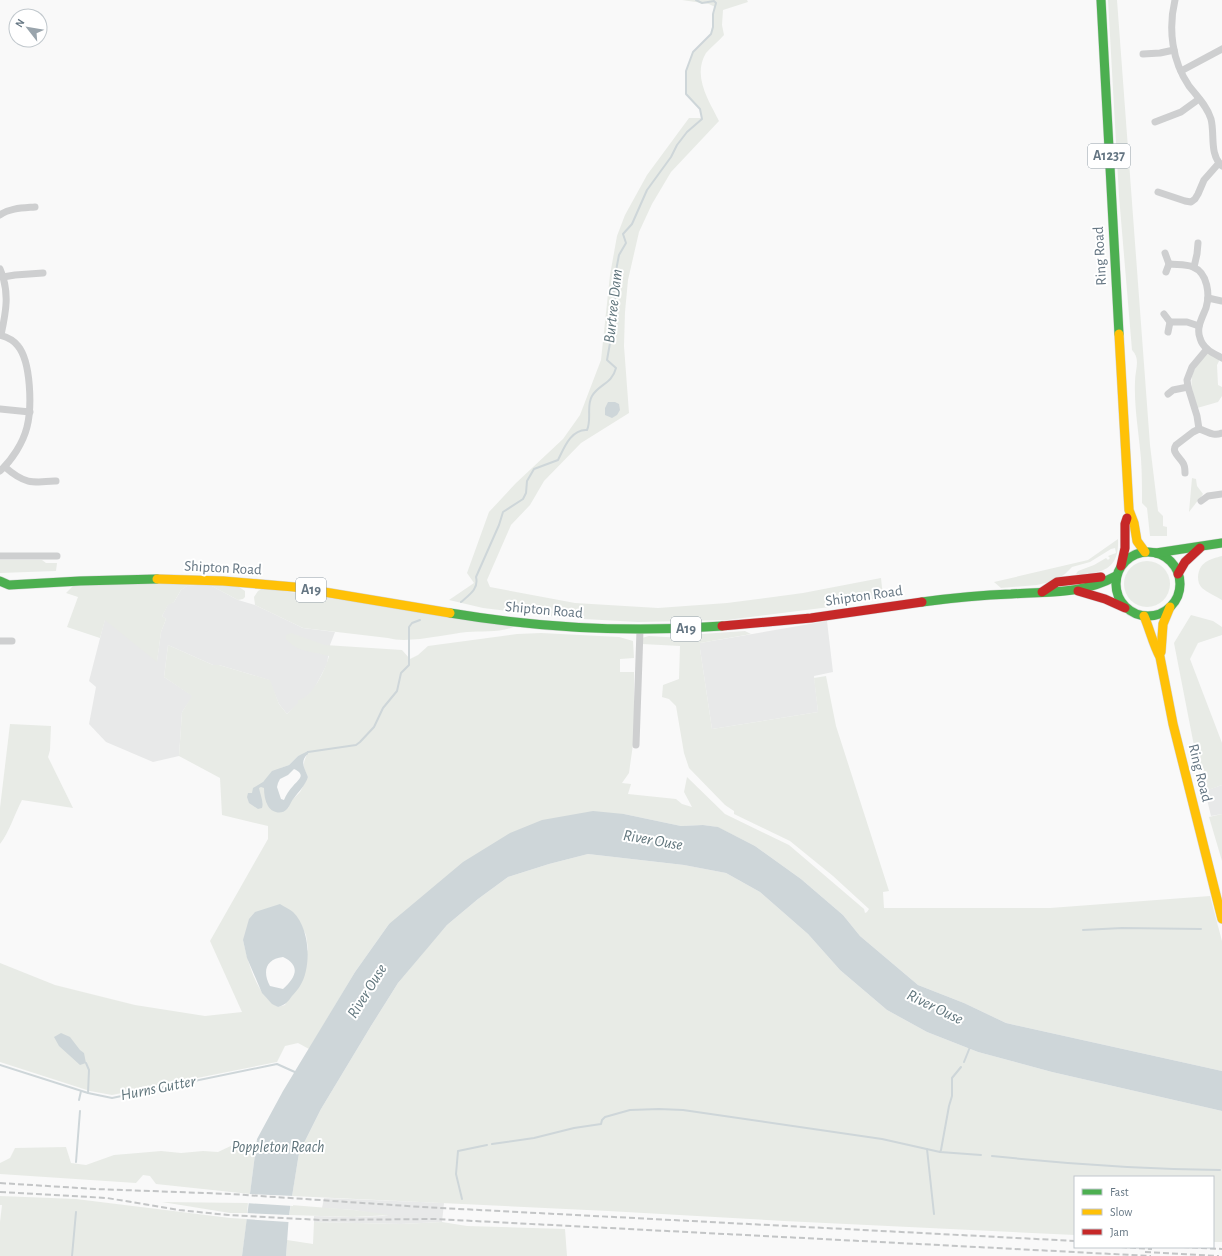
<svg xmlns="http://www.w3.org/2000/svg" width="1222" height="1256" font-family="'Alegreya Sans',sans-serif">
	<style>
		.built { fill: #e8e9e9 }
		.green { fill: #e8ebe6; fill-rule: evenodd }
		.water { fill: #ced6d9; fill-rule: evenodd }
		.pier { fill: #f9f9f9 }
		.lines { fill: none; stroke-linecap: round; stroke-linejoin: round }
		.stream { stroke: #ced6d9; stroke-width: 2 }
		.fast-casing { stroke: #d5d6d7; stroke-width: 10 }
		.slow-casing { stroke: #d5d6d7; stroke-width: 10 }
		.jam-casing { stroke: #d5d6d7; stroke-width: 10 }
		.street { stroke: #cecfd0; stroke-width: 7 }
		.fast { stroke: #4caf50; stroke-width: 9 }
		.slow { stroke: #ffc107; stroke-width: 9 }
		.jam { stroke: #c62828; stroke-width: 9 }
		.rail { stroke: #c3c5c6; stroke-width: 2; stroke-dasharray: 6 3; stroke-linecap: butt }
		.labels { text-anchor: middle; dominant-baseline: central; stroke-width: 4; stroke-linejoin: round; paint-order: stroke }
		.shield { fill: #fff; stroke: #939fa8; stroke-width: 1 }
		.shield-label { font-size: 14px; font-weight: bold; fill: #657683 }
		.street-label { font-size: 15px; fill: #657683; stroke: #fff }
		.water-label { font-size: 16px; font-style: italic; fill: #60757c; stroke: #fff }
	</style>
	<rect width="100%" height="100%" fill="#f9f9f9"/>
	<g class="built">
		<path d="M208,584L238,600L255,605L303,628L335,632L330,645L327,664L313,691L287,714L279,704L269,680L219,665H213L168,645L164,677L193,696L182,712L179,756L153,762L106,742L89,724L96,687L89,681L105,619L157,661L161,632L166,619L162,616L168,604L174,602L181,590L187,586Z"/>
		<path d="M827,621L833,672L814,676L818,712L712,729L700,649V643Z"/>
		<path d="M1222,785V814L1211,816L1205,791Z"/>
		<path d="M324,1198L444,1203L442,1222L401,1224L314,1222V1216L353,1217L388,1216L354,1210L322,1208Z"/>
	</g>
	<g class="green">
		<path d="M682,0H747L748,2L723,10L722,25L724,35C719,41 711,47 706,53C692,76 709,101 719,121L671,172L652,204L639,232L628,280L625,312L624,346L629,413L581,443L544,481L530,505L511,525L487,580L490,587L575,603L658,608L727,603L803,593L881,578L883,597L830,607L727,620L638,622L566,618L483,608L449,600L474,583L467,573L489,512L516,483L563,439L580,415L601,360L610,275L617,236L625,215L647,175L689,118H702L700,109L686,94V71L693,52L711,34L715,7L709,4Z"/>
		<path d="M1108,0H1117L1150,445L1158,511L1163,516V526L1167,527V536H1150L1147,508L1142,503C1142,488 1142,474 1141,459C1139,433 1134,408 1135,382C1135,370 1141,359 1132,350L1119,196Z"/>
		<path d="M1206,352L1220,359L1217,365L1218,385L1222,387V396L1218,402L1197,408C1189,379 1188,377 1206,352Z"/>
		<path d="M1192,478L1196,479L1197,486L1203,494L1189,512Z"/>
		<path d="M1118,539C1119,558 1113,571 1091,573C1086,573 1081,575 1076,574L1078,571L1094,565L1106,558L1108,560L1110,558L1108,556L1116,553L1115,548L1111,549L1090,562L1072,567L1065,574L1054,581L1037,585L1001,588L994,582L1088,560Z"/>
		<path d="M1222,556V600C1216,596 1208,593 1202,588C1199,585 1198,581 1198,577C1199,562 1210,559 1222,556Z"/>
		<path d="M0,560H42L46,563H57L56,571L0,573Z"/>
		<circle cx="1147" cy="584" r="23"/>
		<path d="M122,583L236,585L245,591V597L243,599L238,600L208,584L187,586L181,590L174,602L168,605L162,616L166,619L161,632L157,662L105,620L100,638L67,627L78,597L66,593L73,586Z"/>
		<path d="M263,588L516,626C501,633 483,631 467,632C446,634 408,644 388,638L303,628L255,605L254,597L258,591Z"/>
		<path d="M1191,615L1213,621L1222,627V635L1198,643L1190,659L1222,743V785L1203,792L1174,643Z"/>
		<path d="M745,631L751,634L700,643V649L712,729L818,712L814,678L826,676L836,726L889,891L883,892L884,908H1050L1210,896L1222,941V1071L1006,1023L964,1003L918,985L860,936L843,915L801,879L755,846L717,827L703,825L681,826L624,814L389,924L355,972L309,1049L298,1043L285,1046L277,1062L112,1095L90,1091L0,1062V963L55,985L135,1005L205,1016L242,1012L210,941L268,839V826L222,815L220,778L179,756L182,712L192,696L164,677L168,645L213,665H219L270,680L279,704L287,714L298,703V700C312,699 326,668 329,656C313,651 298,653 286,639V635L291,633L325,645L402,650L410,659L418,655L428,646L517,634L541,633L619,637L633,641L634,658L620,659V672H634V737L629,773L622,783L631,784L628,794L676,799L682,804L692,807L684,792L687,777L725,814L789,845L864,909L865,913L867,912L869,909L833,876L790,841L734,814V811L725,805L689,768L684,753L676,706L669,699L662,697L663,685L679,679L680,646L642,644V638L649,636L683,638L687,635ZM308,753C302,763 303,768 308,777L300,792L291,801L288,808L263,782L281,768L289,765L298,756ZM300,923L306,935L308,949L285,1005L278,1007C256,995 248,962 243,940Z"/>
		<path d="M10,724L51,726L50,750L48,757L73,808L22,800C14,815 10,831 0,844V808Z"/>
		<path d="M1222,814V861L1209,817Z"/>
		<path d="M588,854L684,865L726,873L760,892L808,934L840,970L887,1010L927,1032L978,1052L1052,1072L1222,1111V1242H1213V1177H1075V1235L784,1221L608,1211L292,1196L299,1153L321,1109L371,1026L398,983L428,947L447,925L478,899L508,877L549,864Z"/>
		<path d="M237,1143L243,1152L255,1155L250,1194L156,1184L150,1176L143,1175L136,1183L0,1174V1163L10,1158L15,1148L66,1147L71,1163L86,1165L114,1155L138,1153L161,1151L181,1153L203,1151L218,1152Z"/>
		<path d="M0,1196L76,1199L230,1218L247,1219L242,1256H0V1222L2,1205H0Z"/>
		<path d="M162,1202L248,1203L247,1213H230Z"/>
		<path d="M291,1205L354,1210L391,1215L353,1217L289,1215Z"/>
		<path d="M314,1222L401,1224L442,1222L467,1226L565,1229L567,1256H286L287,1240L313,1244Z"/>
	</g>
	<g class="water">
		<path d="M608,402H615L619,404L620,410L617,415L612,418L605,415V408Z"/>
		<path d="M308,751V754C299,761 305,769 308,777C305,786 299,791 294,798C291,801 290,806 287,809C282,815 272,813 268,806C265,801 264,794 264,788L261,787L259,788C260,794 264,802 262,808L258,809L249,803L247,797L248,793H252L253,788L263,782L272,771L289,765L298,756ZM294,769C307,775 298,780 293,786C289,790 286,795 284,800L281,799L277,787L278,783L280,779L288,775Z"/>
		<path d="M593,811L624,814L681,826L703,825L718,827L755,846L801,879L843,915L860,936L918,985L964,1003L1006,1023L1222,1071V1111L1052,1072L978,1052L927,1032L887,1010L840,970L808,934L760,892L726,873L684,865L588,854L549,864L508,877L478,899L447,925L398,983L371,1026L321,1109L299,1153L289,1215L286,1256H242L257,1139L283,1091L355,972L389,924L463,862L510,833L542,820Z"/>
		<path d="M280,904C284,907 290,909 293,912C310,928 312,967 300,986C298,989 295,993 292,996C288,1002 285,1005 278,1007L272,1004L262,993L247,958L243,940L249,919L255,912ZM283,957C302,966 295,978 283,989L270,986C262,971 266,959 283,957Z"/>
		<path d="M61,1033L70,1037L80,1050L84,1053L86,1063L80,1065L59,1046L54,1037Z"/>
	</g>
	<g class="pier">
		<path d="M248,1194L294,1196L293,1206L246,1203Z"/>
		<path d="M245,1213L289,1215H291L290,1222H288L245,1219Z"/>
	</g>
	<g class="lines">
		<g class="stream">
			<path d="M461,602C469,595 479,589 476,577L499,525L503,512L523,499L526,493L527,481L534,469L558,460C564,448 571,429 587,430C592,419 586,406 592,396C599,384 612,384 616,368L607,360L613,326L610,317L615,301L613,286L619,255L626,243L623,234L632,224L647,190L671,157L677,145L687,132L702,119L700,109L686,94V71L693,52L711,34L713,27V14L716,3L714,1L702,3L696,0"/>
			<path d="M308,752L356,745L360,742L374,727L383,708L397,691L401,673L409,665V627L412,623L420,620"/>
			<path d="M1083,930L1122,928L1201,929"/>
			<path d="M964,1062L970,1047"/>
			<path d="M86,1063L89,1070L88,1093"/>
			<path d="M0,1065L88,1093L112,1098L277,1064L297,1073"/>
			<path d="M79,1100L81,1091"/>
			<path d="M492,1144L534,1138L574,1128L601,1124L602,1120L605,1117L630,1110L659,1109L683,1110L882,1139L940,1152L981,1155"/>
			<path d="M927,1149L934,1214"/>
			<path d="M940,1152L941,1150L949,1106L952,1096V1078L961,1067"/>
			<path d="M992,1156C1068,1164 1144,1169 1220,1170"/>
			<path d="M76,1162L80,1111"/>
			<path d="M462,1199L456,1174L458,1151L487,1145"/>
			<path d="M72,1256L76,1212"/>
		</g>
		<g class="fast-casing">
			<g id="fast">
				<path d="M1101,0L1119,334"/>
				<circle cx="1148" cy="584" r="32"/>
				<path d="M1156,553L1222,543"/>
				<path d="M0,581L9,585L80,581L157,579"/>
				<path d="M922,602C951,598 981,595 1011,594C1049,591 1081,595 1116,576"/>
				<path d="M450,613C540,628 631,633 722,626"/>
			</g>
		</g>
		<g class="slow-casing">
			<g id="slow">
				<path d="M1119,334L1129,510L1134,523L1137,541L1145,552"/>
				<path d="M157,579L223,581L294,587L450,613"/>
				<path d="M1144,616C1150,630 1153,644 1160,657L1173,724L1222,919"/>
				<path d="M1161,652L1163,624L1170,607"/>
			</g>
		</g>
		<g class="jam-casing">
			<g id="jam">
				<path d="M1121,566L1125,548V524L1127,518"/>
				<path d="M1178,574L1185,562L1200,548"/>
				<path d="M1078,591L1105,599L1125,608"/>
				<path d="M1042,592L1057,582L1101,577"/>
				<path d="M722,626L811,618L922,602"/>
			</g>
		</g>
		<g class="street">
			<path d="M1175,0C1168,29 1172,61 1189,86C1197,96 1207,106 1211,119C1215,135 1209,154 1222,166"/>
			<path d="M1143,54L1160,53L1174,50"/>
			<path d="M1181,71L1222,49"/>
			<path d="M1155,122L1181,112L1199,99"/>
			<path d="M1158,192L1185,201L1191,202L1195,199L1198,194L1204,180L1219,163"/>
			<path d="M0,215C10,208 23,208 35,207"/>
			<path d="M1165,253L1169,264"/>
			<path d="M1194,267L1197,254L1198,243"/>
			<path d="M0,269C10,292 6,312 1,335"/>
			<path d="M1166,272L1169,264C1177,265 1186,264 1193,267C1208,273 1210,295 1206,308C1202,318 1196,328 1200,338C1203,349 1213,353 1222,358"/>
			<path d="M3,277L15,275L43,273"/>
			<path d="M1208,298L1222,301"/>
			<path d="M1164,314L1170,322H1187L1199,326"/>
			<path d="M1168,332L1170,322"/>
			<path d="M0,335C7,337 14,340 18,346C31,362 32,407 27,427C23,443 12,460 0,471"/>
			<path d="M1168,394L1173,390L1188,387"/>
			<path d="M0,409L30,412"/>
			<path d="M1199,429L1197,416L1188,387L1187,380L1192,367L1207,349"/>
			<path d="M5,467C24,484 32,483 56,481"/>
			<path d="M1185,473C1185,469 1185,466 1183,463C1179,456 1171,452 1176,445L1193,432L1199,429C1207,431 1213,437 1222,433"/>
			<path d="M1201,501L1208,496L1222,494"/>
			<path d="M0,556H57"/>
			<path d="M0,641H12"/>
			<path d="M636,745L640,630"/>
		</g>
		<use href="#fast" class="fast"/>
		<use href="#slow" class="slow"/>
		<use href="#jam" class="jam"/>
		<g class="rail">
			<path d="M0,1183L95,1189L231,1194L422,1207L1075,1241"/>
			<path d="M0,1192L107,1198L179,1210L228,1215L321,1220L435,1219L1151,1256"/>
			<path d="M1121,1247L1152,1249"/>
			<path d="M1183,1247L1222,1249"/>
			<path d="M1145,1252L1219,1256"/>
		</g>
	</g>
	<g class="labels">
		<g class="shield">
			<rect x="1088" y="144" width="42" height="24" rx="3"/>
			<rect x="296" y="578" width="30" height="24" rx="3"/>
			<rect x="671" y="617" width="30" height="24" rx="3"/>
		</g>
		<g class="shield-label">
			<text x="1109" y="156">A1237</text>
			<text x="311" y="590">A19</text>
			<text x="686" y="629">A19</text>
		</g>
		<g class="street-label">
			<text transform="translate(1100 256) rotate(-93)">Ring Road</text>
			<text transform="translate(223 568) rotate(3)">Shipton Road</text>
			<text transform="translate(864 596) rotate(-8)">Shipton Road</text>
			<text transform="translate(544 610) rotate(5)">Shipton Road</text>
			<text transform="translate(1200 773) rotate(76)">Ring Road</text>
		</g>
		<g class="water-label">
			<text transform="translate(613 306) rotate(-84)">Burtree Dam</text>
			<text transform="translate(653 840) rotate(10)">River Ouse</text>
			<text transform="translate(367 991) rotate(-58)">River Ouse</text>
			<text transform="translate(935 1007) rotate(26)">River Ouse</text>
			<text transform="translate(158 1088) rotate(-11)">Hurns Gutter</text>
			<text x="278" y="1147">Poppleton Reach</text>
		</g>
	</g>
	<rect x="1074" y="1176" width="140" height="72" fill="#ffffff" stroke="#c1c8cd"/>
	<rect x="1082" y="1189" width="20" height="6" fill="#4caf50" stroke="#c1c8cd"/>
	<text x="1110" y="1196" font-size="12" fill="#657683">Fast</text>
	<rect x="1082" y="1209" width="20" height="6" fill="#ffc107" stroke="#c1c8cd"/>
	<text x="1110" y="1216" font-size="12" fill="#657683">Slow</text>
	<rect x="1082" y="1229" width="20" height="6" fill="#c62828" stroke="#c1c8cd"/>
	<text x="1110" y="1236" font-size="12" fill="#657683">Jam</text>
	<g transform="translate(28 28) rotate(301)"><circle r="19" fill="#ffffff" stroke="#c1c8cd"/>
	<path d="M0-3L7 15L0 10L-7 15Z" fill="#99a4ac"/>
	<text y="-6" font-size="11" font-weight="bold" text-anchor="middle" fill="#657683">N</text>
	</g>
</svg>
